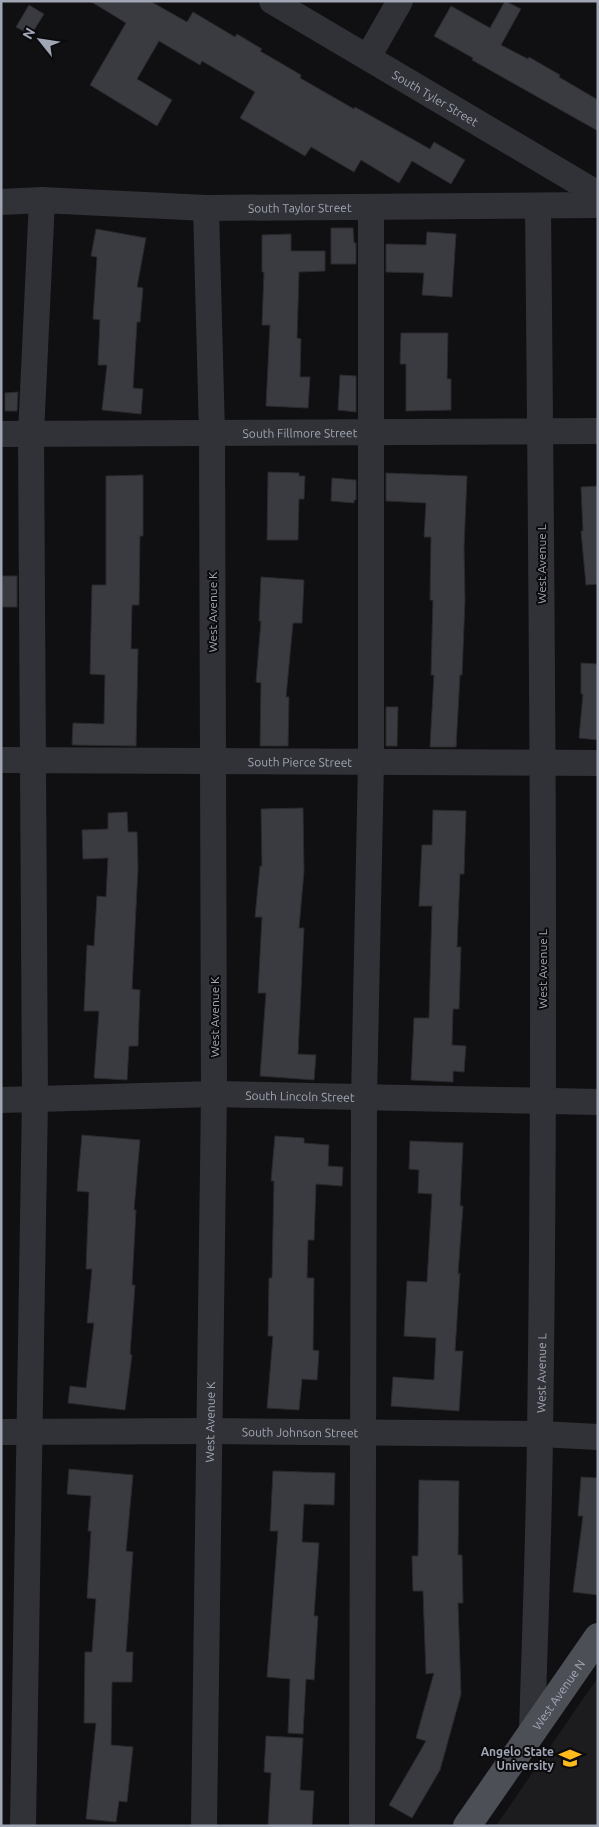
<svg xmlns="http://www.w3.org/2000/svg" width="599" height="1827" font-family="Ubuntu,sans-serif">
	<style>
		.built { fill: #1c1c1f }
		.building { fill: #3a3b40; stroke: #2a2a2e }
		.lines { fill: none; stroke-linecap: round; stroke-linejoin: round }
		.minor { stroke: #313237; stroke-width: 26 }
		.major { stroke: #4d4f57; stroke-width: 28 }
		.labels { text-anchor: middle; dominant-baseline: central; stroke-width: 4; stroke-linejoin: round; paint-order: stroke }
		.street-label { font-size: 12px; fill: #a0a6b4; stroke: #0b0b0d }
		.poi-label { font-size: 12px; font-weight: bold; fill: #a0a6b4; stroke: #0b0b0d; text-anchor: end }
	</style>
	<rect width="100%" height="100%" fill="#101012"/>
	<path class="built" d="M598,1678V1826H496L589,1690Z"/>
	<g class="building">
		<path d="M90,1H150L187,22L193,12L235,37L237,34L262,49L260,51L301,75L300,78L354,109L355,107L430,149L434,142L465,160L451,184L412,161L399,183L361,160L354,172L311,147L305,156L240,118L255,92L202,61L200,65L159,41L137,79L172,100L157,126L90,85L126,23Z"/>
		<path d="M505,1L521,9L501,45L528,59L529,57L560,75L559,77L598,100V131L472,60L473,58L434,36L451,6L490,28Z"/>
		<path d="M29,5L44,14L31,35L16,27Z"/>
		<path d="M331,228H353L354,243H356V264H331Z"/>
		<path d="M96,229L146,238L137,287L143,288L140,322H137L133,388L143,389L141,414L102,410L107,365H98L100,320L93,319L97,257L91,256Z"/>
		<path d="M427,232L456,234L452,297L422,295L424,273L386,272V244L426,245Z"/>
		<path d="M291,234V251H325V271L299,272L297,338L301,339L300,377H310L308,408L266,406L270,325H262L264,272H262V235Z"/>
		<path d="M401,333H448L447,379H451V410L406,411V364H400Z"/>
		<path d="M340,375L356,376V412L338,410Z"/>
		<path d="M18,392L17,411H5V393Z"/>
		<path d="M268,472L299,473V476H305L304,499H299L298,540H267Z"/>
		<path d="M386,473L467,476L464,547L465,600L462,675H460L456,747H430L434,675H431L433,600H430L431,537H424L426,503L386,501Z"/>
		<path d="M143,475V536H140L139,605H132L131,649H138L136,746L72,745L73,723L104,724L105,675L90,674L92,585H106V476Z"/>
		<path d="M332,478L356,480V500H354V503L331,501Z"/>
		<path d="M598,486V584L586,585L581,531H583L581,487Z"/>
		<rect x="2" y="576" width="15" height="31"/>
		<path d="M261,577L304,580L302,623H293L286,697H289L288,746H260L261,683L256,682L261,621H259Z"/>
		<path d="M581,663L598,664V740L579,738L583,694H581Z"/>
		<path d="M386,707H398L397,746H386Z"/>
		<path d="M303,808L304,871L299,928H304L298,1054L316,1055L314,1080L260,1076L266,993H258L262,917H255L260,866H262L261,809Z"/>
		<path d="M433,810L466,811L464,874H460L457,947H461L459,1009H453L452,1045L466,1046L464,1072L453,1071V1082L411,1080L414,1018H429L432,906H419L422,845H432Z"/>
		<path d="M127,812L128,832H137L138,867L132,989L140,990L138,1046H129L127,1080L94,1078L99,1011H84L87,945L94,946L97,896L106,897L108,858L83,859L82,830L108,829V813Z"/>
		<path d="M82,1135L140,1140L134,1210H136L132,1285H135L130,1354L132,1355L125,1410L68,1403L70,1386L86,1388L94,1323H87L92,1269H86L89,1192L77,1191Z"/>
		<path d="M275,1136L304,1138V1143L329,1145L328,1166L343,1167L342,1186L316,1184L314,1240H308L307,1278H314L313,1350L319,1351L317,1380L302,1379L299,1410L267,1408L273,1336H268L269,1278H272L274,1181H271Z"/>
		<path d="M410,1141L463,1143L460,1206H463L458,1274L460,1273L455,1351H463L459,1411L391,1406L393,1377L434,1380L436,1338L404,1336L407,1281L427,1282L432,1194L418,1193L419,1170L409,1169Z"/>
		<path d="M69,1469L133,1475L126,1551L133,1552L126,1652H133L132,1682H112L111,1745L133,1747L127,1802L119,1801L116,1822L86,1819L96,1723H84L85,1652H92L96,1599L87,1598L91,1531H88L91,1496L67,1494Z"/>
		<path d="M273,1471L335,1473L334,1505L304,1504L302,1542L319,1543L314,1616H318L314,1680L306,1679L303,1734L288,1733L290,1679L267,1677L278,1531H270Z"/>
		<path d="M581,1477L598,1478V1595L573,1592L583,1516H578Z"/>
		<path d="M419,1480L459,1481L458,1555H462L463,1603H458L461,1694L440,1770L412,1818L389,1805L426,1741L416,1738L434,1673L426,1674L423,1591H413L412,1556H418Z"/>
		<path d="M266,1736L303,1738L300,1790L314,1791L312,1826H268L271,1773L264,1772Z"/>
	</g>
	<g class="lines">
		<g class="minor">
			<path id="s1" d="M272,1L598,194"/>
			<path d="M368,57L400,1"/>
			<path id="s2" d="M1,202L42,200L206,208L598,205"/>
			<path id="s3" d="M1,434L598,431"/>
			<path id="s4" d="M1,760L598,763"/>
			<path id="s5" d="M1,1100L214,1094L598,1102"/>
			<path id="s6" d="M1,1432L210,1431L540,1434L598,1437"/>
			<path id="s7" d="M532,1732C535,1632 539,1532 540,1433C546,1024 542,615 538,206"/>
			<path d="M23,1826L35,1099L31,434L42,200"/>
			<path id="s8" d="M204,1826L214,1094L212,433L206,208"/>
			<path d="M362,1826L364,1098L371,762V207"/>
		</g>
		<path class="major" id="s9" d="M467,1826L598,1637"/>
	</g>
	<defs>
		<g id="university-bare" transform="scale(1.725)"><path d="M0-5L7-2L0 1L-7-2ZM-4 1L0 2.5L4 1V4Q0 6-4 4Z" fill="#ffba1b" stroke="#0b0b0d" stroke-width="2.5" paint-order="stroke"/></g>
	</defs>
	<g fill-rule="evenodd">
		<use href="#university-bare" x="570" y="1758"/>
	</g>
	<g class="labels">
		<g class="street-label">
			<text stroke="none"><textPath href="#s1" startOffset="190">South Tyler Street</textPath></text>
			<text stroke="none"><textPath href="#s2" startOffset="299">South Taylor Street</textPath></text>
			<text stroke="none"><textPath href="#s3" startOffset="299">South Fillmore Street</textPath></text>
			<text transform="translate(541 564) rotate(-90)">West Avenue L</text>
			<text transform="translate(212 612) rotate(-90)">West Avenue K</text>
			<text stroke="none"><textPath href="#s4" startOffset="299">South Pierce Street</textPath></text>
			<text transform="translate(542 969) rotate(-90)">West Avenue L</text>
			<text transform="translate(214 1017) rotate(-90)">West Avenue K</text>
			<text stroke="none"><textPath href="#s5" startOffset="299">South Lincoln Street</textPath></text>
			<text stroke="none"><textPath href="#s7" startOffset="359">West Avenue L</textPath></text>
			<text stroke="none"><textPath href="#s8" startOffset="404">West Avenue K</textPath></text>
			<text stroke="none"><textPath href="#s6" startOffset="299">South Johnson Street</textPath></text>
			<text stroke="none"><textPath href="#s9" startOffset="160">West Avenue N</textPath></text>
		</g>
		<g class="poi-label">
			<text x="554" y="1751">Angelo State<tspan x="554" dy="14">University</tspan></text>
		</g>
	</g>
	<rect width="599" height="1827" fill="none" stroke="#a0a6b4" stroke-width="5"/>
	<g transform="translate(40 40) rotate(300)" stroke="#0b0b0d" stroke-width="4" paint-order="stroke">
	<path d="M0-4L9 19L0 12L-9 19Z" fill="#a0a6b4"/>
	<text y="-8" font-size="14" font-weight="bold" text-anchor="middle" fill="#a0a6b4">N</text>
	</g>
</svg>
